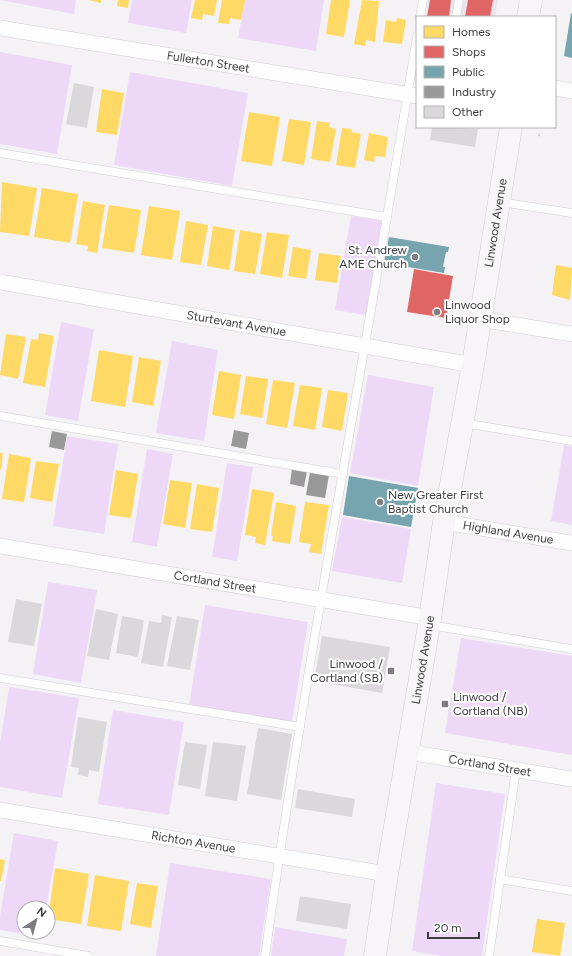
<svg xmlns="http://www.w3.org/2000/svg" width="572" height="956" font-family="Figtree,sans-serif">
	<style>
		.built { fill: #ebe5ed }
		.green { fill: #edd9f7 }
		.homes { fill: #ffd966 }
		.shops { fill: #e06666 }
		.public { fill: #76a5af }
		.industry { fill: #999 }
		.building { fill: #dad8da }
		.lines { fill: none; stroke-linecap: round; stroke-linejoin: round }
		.lane-casing { stroke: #d0cfd1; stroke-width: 9 }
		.street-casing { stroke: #d0cfd1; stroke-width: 16 }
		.secondary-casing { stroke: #d0cfd1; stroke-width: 23 }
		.path { stroke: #d2d2d3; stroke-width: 2.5; stroke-dasharray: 2 2; stroke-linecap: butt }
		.lane { stroke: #fdfdfe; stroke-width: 8 }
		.street { stroke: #fdfdfe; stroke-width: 15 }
		.secondary { stroke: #f7f5f8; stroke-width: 22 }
		.poi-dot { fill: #7d7c7e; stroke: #fff; stroke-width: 1.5 }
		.labels { text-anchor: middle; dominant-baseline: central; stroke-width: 4; stroke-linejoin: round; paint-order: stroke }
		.street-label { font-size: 12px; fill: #3d3c3e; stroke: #fff }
		.poi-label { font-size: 12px; fill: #3d3c3e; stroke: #fff; text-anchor: start }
	</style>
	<rect width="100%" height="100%" fill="#f4f2f5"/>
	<path class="built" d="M428,0H498L495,17H426Z"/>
	<g class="green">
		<path d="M0,0H76L74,14Z"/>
		<path d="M132,0H192L186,33L128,23Z"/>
		<path d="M245,0H324L316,51L238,38Z"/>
		<path d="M0,52L72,65L57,154L0,144Z"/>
		<path d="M130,72L248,93L232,186L114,165Z"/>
		<path d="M351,216L382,221L366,315L335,310Z"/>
		<path d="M61,322L94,329L78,421L45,415Z"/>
		<path d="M172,341L218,350L204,441L156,433Z"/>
		<path d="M368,375L434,387L418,486L350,473Z"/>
		<path d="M67,436L118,444L104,534L53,526Z"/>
		<path d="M564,445L572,447V525L551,521Z"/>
		<path d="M147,449L173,454L157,547L132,542Z"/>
		<path d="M227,463L253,467L237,561L212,557Z"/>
		<path d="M342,517L411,529L402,583L332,571Z"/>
		<path d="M48,582L97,590L81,683L33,674Z"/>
		<path d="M205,605L308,622L292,722L189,705Z"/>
		<path d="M461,638L572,656V755L445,733Z"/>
		<path d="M9,687L79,698L62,798L0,787V743Z"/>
		<path d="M113,710L184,722L169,815L98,804Z"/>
		<path d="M436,783L505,794L482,956H442L412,951Z"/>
		<path d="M14,833L58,841L46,908H24V932H42V937L0,930V916Z"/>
		<path d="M170,863L271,879L259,956H156Z"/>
		<path d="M275,927L347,939L344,956H271Z"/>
	</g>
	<g class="homes">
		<path d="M88,0H101V3Z"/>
		<path d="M118,0H129L128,8L117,6Z"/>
		<path d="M195,0H217L214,16L203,14L202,20L191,18Z"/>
		<path d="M222,0H245L241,20L230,18L229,24L218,23Z"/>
		<path d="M331,0H350L344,37L326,34Z"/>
		<path d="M362,0L379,1L375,42L366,40L365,46L354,44Z"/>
		<path d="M397,18L406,20L402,44L383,42L386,20L396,22Z"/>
		<path d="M102,89L124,93L117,135L96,132Z"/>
		<path d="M249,112L280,117L272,166L241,161Z"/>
		<path d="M289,119L311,122L304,165L282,161Z"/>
		<path d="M317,121L330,123L329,127L336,129L330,162L311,159Z"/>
		<path d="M342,128L351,129V132L361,134L355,168L336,165Z"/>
		<path d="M369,133L388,137L385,157L375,156L374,162L364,160Z"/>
		<path d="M2,182L37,188L29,236L0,232Z"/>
		<path d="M42,188L78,194L70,243L34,237Z"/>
		<path d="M83,201L105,205L97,253L87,251L88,246L76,244Z"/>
		<path d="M109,205L141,210L134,253L102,248Z"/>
		<path d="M149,206L180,211L172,260L141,255Z"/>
		<path d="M186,221L208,225L201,265L180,262Z"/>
		<path d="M213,226L235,230L229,270L207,266Z"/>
		<path d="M240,230L262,234L255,274L234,271Z"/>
		<path d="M267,232L289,235L282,278L260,274Z"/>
		<path d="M293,247L311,250L306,279L288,276Z"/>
		<path d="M319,253L341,256L337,283L315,280Z"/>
		<path d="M556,265L572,268L570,300L552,295Z"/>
		<path d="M39,333L54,336L45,387L23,383L31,339L38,340Z"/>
		<path d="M6,334L26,337L18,379L0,375Z"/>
		<path d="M99,350L133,356L125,407L91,401Z"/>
		<path d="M139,357L161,361L153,406L132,402Z"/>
		<path d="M219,371L241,375L234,419L212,415Z"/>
		<path d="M246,376L268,379L262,418L240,414Z"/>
		<path d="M273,380L295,383L287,428L266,424Z"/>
		<path d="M300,385L322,388L315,430L293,426Z"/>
		<path d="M328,390L348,393L342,431L322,427Z"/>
		<path d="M0,453H3L1,470L0,469Z"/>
		<path d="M9,454L31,458L24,502L2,499Z"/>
		<path d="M36,461L59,464L52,502L30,498Z"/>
		<path d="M116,470L138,474L131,518L109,515Z"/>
		<path d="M170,480L192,483L185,528L163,524Z"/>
		<path d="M197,484L219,488L212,532L190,529Z"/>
		<path d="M252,489L274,493L265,545L255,543L256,537L245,535Z"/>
		<path d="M276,502L296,506L290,544L272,541L273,536H271Z"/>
		<path d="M305,502L329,505L321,554L309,552L311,544L299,542Z"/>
		<path d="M0,859L5,860L1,881H0Z"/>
		<path d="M55,868L89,874L81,924L48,919Z"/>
		<path d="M95,875L129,881L121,931L87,926Z"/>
		<path d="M137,883L158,886L151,928L130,924Z"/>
		<path d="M537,919L565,923L560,956L532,952Z"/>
	</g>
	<g class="shops">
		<path d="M430,0H451L449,17H427Z"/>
		<path d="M468,0H493L490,17H465Z"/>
		<path d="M414,269L453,276L446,318L407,312Z"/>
	</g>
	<g class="public">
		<path d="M571,13L572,14V58L564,56Z"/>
		<path d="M389,237L449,247L448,252H446L443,267H445L444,273L384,263Z"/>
		<path d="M349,476L418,488L411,527L343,515Z"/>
	</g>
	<g class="industry">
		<path d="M234,430L249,433L246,449L231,446Z"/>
		<path d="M52,431L67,434L64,450L49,447Z"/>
		<path d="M292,468L307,471L304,487L290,484Z"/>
		<path d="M310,472L329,475L325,498L306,495Z"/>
	</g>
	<g class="building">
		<path d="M74,83L94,87L87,128L66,124Z"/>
		<path d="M432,127L478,129L475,147L430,140Z"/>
		<path d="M16,599L42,604L34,646L8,642Z"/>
		<path d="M96,609L118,614L109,660L87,656Z"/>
		<path d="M162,615L172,617L163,667L141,663L149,621L161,623Z"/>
		<path d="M122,616L144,620L138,657L116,653Z"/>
		<path d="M177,616L199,620L190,670L167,666Z"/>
		<path d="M322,636L390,647L382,693L314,681Z"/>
		<path d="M78,717L107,722L99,772L89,770L88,777L78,775L79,768L71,767Z"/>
		<path d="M258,728L292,734L281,800L247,794Z"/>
		<path d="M185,742L207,745L200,789L178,785Z"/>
		<path d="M213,742L246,746L237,801L205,796Z"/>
		<path d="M298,789L355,799L352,817L295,808Z"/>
		<path d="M300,896L351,904L347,929L296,921Z"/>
	</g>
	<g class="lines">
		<g class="lane-casing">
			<g id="lane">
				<path d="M420,17L423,0"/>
				<path d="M456,17L459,0"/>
				<path d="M0,153L387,217"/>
				<path d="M500,202L572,213"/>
				<path d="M0,416L343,474"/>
				<path d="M463,423L572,441"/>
				<path d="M430,625L572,649"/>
				<path d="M0,678L300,727"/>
				<path d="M500,879L572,891"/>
				<path d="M0,941L88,956"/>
				<path d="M265,956C308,648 368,343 417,36"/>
				<path d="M489,956L516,770"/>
			</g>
		</g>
		<g class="street-casing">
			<g id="street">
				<path id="s1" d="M0,28L417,96"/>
				<path d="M555,88L572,91"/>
				<path id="s2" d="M0,282L473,365"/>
				<path d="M480,319L572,334"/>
				<path id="s3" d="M444,522L572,543"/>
				<path id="s4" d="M0,546L431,618"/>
				<path id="s5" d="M408,752L572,779"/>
				<path id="s6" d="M0,810L387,874"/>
			</g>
		</g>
		<g class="secondary-casing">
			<g id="secondary">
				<path d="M528,17L531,0"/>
				<path id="s7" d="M375,956L387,874L429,625L444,522L473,365L511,127"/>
			</g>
		</g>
		<path class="path" d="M538,135H542"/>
		<use href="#lane" class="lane"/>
		<use href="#street" class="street"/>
		<use href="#secondary" class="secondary"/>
	</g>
	<g class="poi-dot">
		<circle cx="415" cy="257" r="4"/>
		<circle cx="437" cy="312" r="4"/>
		<circle cx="380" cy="502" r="4"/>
		<rect x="387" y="667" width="8" height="8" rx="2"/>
		<rect x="441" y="700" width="8" height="8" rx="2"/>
	</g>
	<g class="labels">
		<g class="street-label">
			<text stroke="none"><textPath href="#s1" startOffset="211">Fullerton Street</textPath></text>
			<text stroke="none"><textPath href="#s7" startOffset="743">Linwood Avenue</textPath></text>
			<text stroke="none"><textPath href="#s2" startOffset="240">Sturtevant Avenue</textPath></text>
			<text stroke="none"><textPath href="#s3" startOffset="65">Highland Avenue</textPath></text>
			<text stroke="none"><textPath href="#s4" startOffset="218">Cortland Street</textPath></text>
			<text stroke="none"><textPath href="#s7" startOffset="300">Linwood Avenue</textPath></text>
			<text stroke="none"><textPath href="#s5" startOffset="83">Cortland Street</textPath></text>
			<text stroke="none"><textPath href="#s6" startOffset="196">Richton Avenue</textPath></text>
		</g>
		<g class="poi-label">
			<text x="407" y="250" text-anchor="end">St. Andrew<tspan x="407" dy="14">AME Church</tspan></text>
			<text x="445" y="305">Linwood<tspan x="445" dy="14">Liquor Shop</tspan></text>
			<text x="388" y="495">New Greater First<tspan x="388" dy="14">Baptist Church</tspan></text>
			<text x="383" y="664" text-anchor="end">Linwood /<tspan x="383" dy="14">Cortland (SB)</tspan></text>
			<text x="453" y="697">Linwood /<tspan x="453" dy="14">Cortland (NB)</tspan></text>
		</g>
	</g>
	<rect x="416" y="16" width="140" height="112" fill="#ffffff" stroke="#b1b1b2"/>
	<rect x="424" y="26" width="20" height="12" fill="#ffd966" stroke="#b1b1b2"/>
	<text x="452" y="36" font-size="12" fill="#3d3c3e">Homes</text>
	<rect x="424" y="46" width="20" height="12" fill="#e06666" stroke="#b1b1b2"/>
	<text x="452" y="56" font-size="12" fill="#3d3c3e">Shops</text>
	<rect x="424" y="66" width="20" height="12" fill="#76a5af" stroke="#b1b1b2"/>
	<text x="452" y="76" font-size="12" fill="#3d3c3e">Public</text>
	<rect x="424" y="86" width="20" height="12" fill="#999999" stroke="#b1b1b2"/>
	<text x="452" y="96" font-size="12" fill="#3d3c3e">Industry</text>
	<rect x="424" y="106" width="20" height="12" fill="#dad8da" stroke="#b1b1b2"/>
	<text x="452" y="116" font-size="12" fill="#3d3c3e">Other</text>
	<g transform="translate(36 920) rotate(36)"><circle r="19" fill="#ffffff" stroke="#b1b1b2"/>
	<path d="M0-3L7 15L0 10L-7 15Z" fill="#7d7c7e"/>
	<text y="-6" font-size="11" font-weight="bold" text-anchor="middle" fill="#3d3c3e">N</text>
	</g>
	<path d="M428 932v6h51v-6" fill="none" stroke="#3d3c3e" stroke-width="2"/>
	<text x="434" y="932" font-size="12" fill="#3d3c3e" stroke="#ffffff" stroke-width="3" paint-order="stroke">20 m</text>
</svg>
